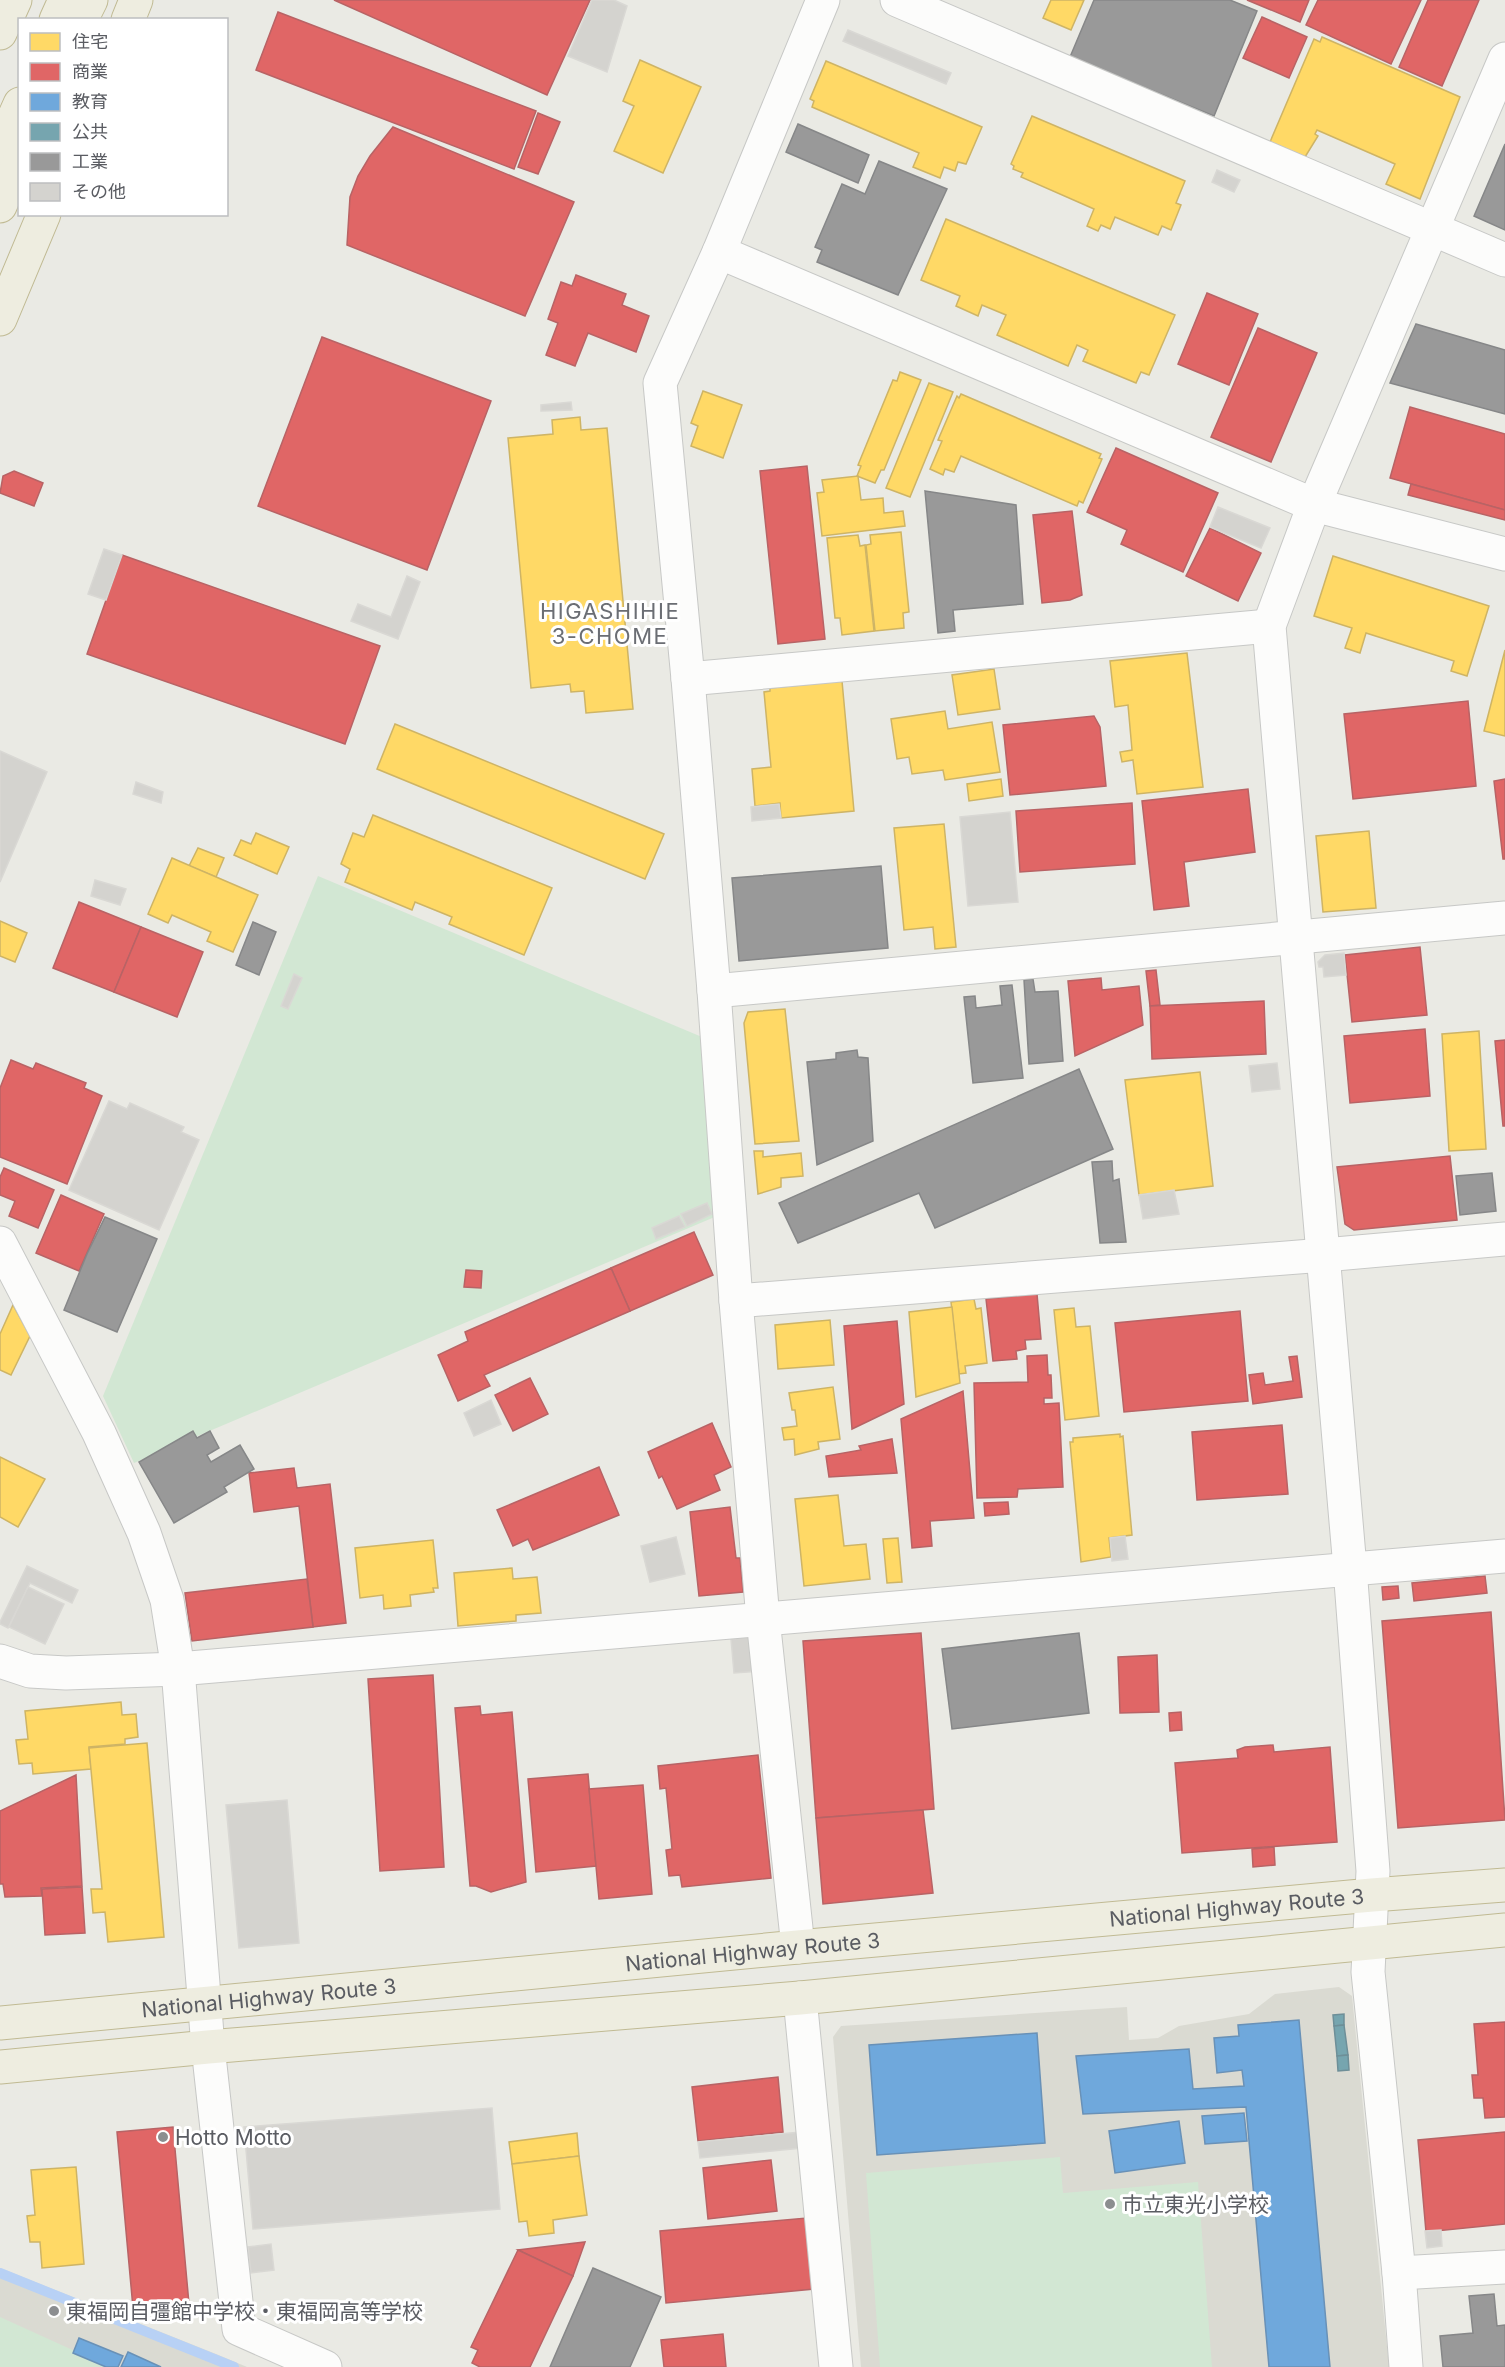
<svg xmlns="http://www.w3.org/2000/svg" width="1505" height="2367" font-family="Inter,'Noto Sans JP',sans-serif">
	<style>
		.education { fill: #dadad2 }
		.green { fill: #d2e7d3 }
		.homes { fill: #ffd966; stroke: #ceb465; stroke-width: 1.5 }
		.shops { fill: #e06666; stroke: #b86365; stroke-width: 1.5 }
		.schools { fill: #6fa8dc; stroke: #6991b7; stroke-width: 1.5 }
		.public { fill: #76a5af; stroke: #6e8f98; stroke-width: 1.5 }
		.industry { fill: #999; stroke: #868788; stroke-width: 1.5 }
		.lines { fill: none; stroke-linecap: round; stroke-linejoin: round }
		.stream { stroke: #b8d1f5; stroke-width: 10 }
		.building { fill: #d4d3cf; stroke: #d9d8d4; stroke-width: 1.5 }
		.street-casing { stroke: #c7c8c6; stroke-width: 35 }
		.highway-casing { stroke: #c0ba93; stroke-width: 35 }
		.street { stroke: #fcfcfb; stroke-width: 33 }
		.highway { stroke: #eeede0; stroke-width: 33 }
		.poi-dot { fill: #8c8e90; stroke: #fff; stroke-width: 2 }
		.labels { text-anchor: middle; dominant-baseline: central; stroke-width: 6; stroke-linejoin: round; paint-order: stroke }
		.street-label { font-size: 21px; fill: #5a5c62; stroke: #fff }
		.poi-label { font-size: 21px; fill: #5a5c62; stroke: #fff; text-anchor: start }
		.neighbourhood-label { font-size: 22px; letter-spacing: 1.5px; fill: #6b6e74; stroke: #fff }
	</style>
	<rect width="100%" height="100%" fill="#eaeae4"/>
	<g class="education">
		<path d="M1339,1987L1352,1996L1389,2367H861L833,2037L841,2026L1127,2007L1129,2040L1158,2038L1179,2026L1249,2014L1275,1994Z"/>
		<path d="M0,2268L216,2354L247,2367H0Z"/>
	</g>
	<g class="green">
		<path d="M318,876L702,1037L717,1216L134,1463L103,1396Z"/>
		<path d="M1060,2157L1063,2193L1198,2182L1212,2367H880L866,2173Z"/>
		<path d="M0,2317L110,2367H0Z"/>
	</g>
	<g class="homes">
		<path d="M1051,0H1084L1071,30L1043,18Z"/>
		<path d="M1322,37L1460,97L1420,199L1386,184L1395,164L1317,130L1315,134L1318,136L1305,157L1270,142L1314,39L1320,42Z"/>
		<path d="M640,60L701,87L663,173L614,151L634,106L623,101Z"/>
		<path d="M826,61L982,127L966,164L958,162L955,171L944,167L940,178L913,167L919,153L812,107L814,101L810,99Z"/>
		<path d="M1032,116L1185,181L1176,203L1181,205L1171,230L1162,226L1158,235L1115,217L1110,229L1101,225L1098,231L1087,226L1094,209L1021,177L1023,173L1013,169L1014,166L1011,164Z"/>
		<path d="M946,219L1175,315L1149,375L1141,372L1136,383L1083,361L1088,350L1077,345L1068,366L997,335L1006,315L982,305L978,316L956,306L960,296L921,280Z"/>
		<path d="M900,372L921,380L884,470H881L875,483L857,476L861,466L858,465L893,380L897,381Z"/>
		<path d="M929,383L953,392L910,497L886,488Z"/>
		<path d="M703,391L742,405L723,458L691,446L698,426L691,423Z"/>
		<path d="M961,394L1101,454L1099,458L1102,459L1083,503L1079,501L1077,506L961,456L954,472L945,469L943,475L930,469L942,441L938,440L957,396L959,398Z"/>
		<path d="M580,417L581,430L607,428L633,709L586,713L584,691L571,692L570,684L531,688L508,438L553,434L552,420Z"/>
		<path d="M858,476L861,500L883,498L884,513L903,511L905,526L822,536L817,493L824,492L822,480Z"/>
		<path d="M901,532L909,612L903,613L904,628L875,631L866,545L871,544L870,535Z"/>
		<path d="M858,535L860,546L865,545L874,631L842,635L840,618H835L827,538Z"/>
		<path d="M1333,556L1489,606L1467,676L1451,671L1454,661L1366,633L1360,653L1345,648L1352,628L1314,616Z"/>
		<path d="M1505,650V736L1484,731Z"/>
		<path d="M1187,653L1203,787L1137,794L1133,760L1122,762L1120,752L1132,750L1128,705L1115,707L1110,661Z"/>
		<path d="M994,669L1000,709L958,715L952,675Z"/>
		<path d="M842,681L854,811L781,818L780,803L755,806L752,769L771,767L764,692L770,691V688Z"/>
		<path d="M945,711L948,729L992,722L1000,772L945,780L943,770L912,774L909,757L897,759L891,719Z"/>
		<path d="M395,724L664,834L645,879L377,769Z"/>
		<path d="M1001,779L1003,796L969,801L967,784Z"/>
		<path d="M373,815L552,888L524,955L449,924L452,917L415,902L412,910L345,882L350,869L341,864L353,833L364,837Z"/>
		<path d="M944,824L956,947L935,949L933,927L904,930L894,828Z"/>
		<path d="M1369,831L1376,908L1323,912L1316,836Z"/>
		<path d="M256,833L289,847L277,874L234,855L241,840L251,844Z"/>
		<path d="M198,848L224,858L216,877L189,866Z"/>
		<path d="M172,858L258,895L233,952L207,941L211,932L172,915L168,923L148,914Z"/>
		<path d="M0,921L27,933L15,962L0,956Z"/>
		<path d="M785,1009L799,1141L755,1144L744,1023L748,1012Z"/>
		<path d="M1479,1031L1486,1149L1449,1151L1442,1034Z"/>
		<path d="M1200,1072L1213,1186L1139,1195L1125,1080Z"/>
		<path d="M754,1151H763V1157L801,1153L803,1176L781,1178V1187L758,1194Z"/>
		<path d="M974,1299L976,1309L981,1308L987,1363L965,1366L966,1373L959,1374L951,1302Z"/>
		<path d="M13,1305L30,1336L11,1375L0,1370V1334Z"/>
		<path d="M952,1307L960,1383L916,1397L909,1312Z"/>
		<path d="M1074,1308L1076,1327L1090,1326L1099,1416L1065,1420L1054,1310Z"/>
		<path d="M830,1320L834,1365L778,1369L775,1325Z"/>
		<path d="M833,1387L840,1439L818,1442L819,1449L795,1455L794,1439L784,1440L782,1428L797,1426L795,1410H792L789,1393Z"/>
		<path d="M1120,1434V1437L1123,1436L1132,1535L1109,1538L1111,1557L1081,1562L1070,1442H1073V1438Z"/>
		<path d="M0,1457L45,1479L18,1527L0,1517Z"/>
		<path d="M838,1495L844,1546L866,1544L870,1579L804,1586L795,1499Z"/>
		<path d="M898,1538L902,1582L887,1583L883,1539Z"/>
		<path d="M433,1540L438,1588H433L434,1592L410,1595L411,1606L384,1609L383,1595L360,1598L355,1548Z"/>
		<path d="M512,1568L513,1579L537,1577L541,1613L516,1615V1621L458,1626L454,1573Z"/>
		<path d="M121,1702L122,1715L136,1714L138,1737L125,1739V1744L89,1747L91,1769L33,1774L32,1763L19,1764L16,1740L28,1739L25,1711Z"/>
		<path d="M147,1743L164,1937L108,1942L105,1912L93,1913L91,1889H102L89,1748Z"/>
		<path d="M577,2133L579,2156L512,2164L509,2142Z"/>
		<path d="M579,2156L587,2215L553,2220L554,2233L529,2236L527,2221L519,2222L512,2164Z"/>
		<path d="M76,2167L84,2264L42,2268L40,2242H30L27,2216L35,2215L31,2170Z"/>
	</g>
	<g class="shops">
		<path d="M334,0H590L547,95Z"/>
		<path d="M1247,0H1309L1300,22Z"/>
		<path d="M1318,0H1421L1391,64L1306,25Z"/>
		<path d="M1428,0H1479L1442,86L1399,67Z"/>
		<path d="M278,12L536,111L514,169L256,70Z"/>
		<path d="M1262,17L1307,37L1289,78L1243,58Z"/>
		<path d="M538,113L560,122L538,174L518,167Z"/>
		<path d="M393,127L574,202L525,316L347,245L350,197L358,176L370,156Z"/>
		<path d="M576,275L626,294L622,305L649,316L636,352L588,333L575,366L546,355L558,323L548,319L561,282L572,286Z"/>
		<path d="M1207,293L1258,314L1229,385L1178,364Z"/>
		<path d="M1258,328L1317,353L1271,462L1211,437Z"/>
		<path d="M322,337L491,401L427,570L258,506Z"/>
		<path d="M1410,407L1505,434V510L1390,478Z"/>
		<path d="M1116,448L1218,493L1183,572L1121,544L1127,530L1087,512Z"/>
		<path d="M807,466L825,639L778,644L760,471Z"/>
		<path d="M14,471L43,483L34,506L0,493L3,476Z"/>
		<path d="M1411,484L1505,510V520L1408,495Z"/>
		<path d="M1072,511L1082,595L1070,600L1042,603L1033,515Z"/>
		<path d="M1210,528L1261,553L1238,601L1186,576Z"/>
		<path d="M122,555L380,646L345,744L87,654Z"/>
		<path d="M1468,701L1476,786L1353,799L1344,714Z"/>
		<path d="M1094,716L1100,727L1106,786L1010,795L1003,725Z"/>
		<path d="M1505,779V859H1503L1494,781Z"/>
		<path d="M1248,789L1255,852L1184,862L1189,906L1154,910L1142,801Z"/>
		<path d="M1132,803L1135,864L1020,872L1016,811Z"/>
		<path d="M79,902L141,927L114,992L53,968Z"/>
		<path d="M141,927L203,952L177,1017L114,992Z"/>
		<path d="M1420,947L1427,1015L1352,1022L1345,955Z"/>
		<path d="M1156,970L1160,1005L1150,1006L1146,971Z"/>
		<path d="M1101,978L1102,990L1139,986L1143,1025L1075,1056L1068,981Z"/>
		<path d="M1264,1001L1266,1054L1152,1059L1150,1006Z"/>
		<path d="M1425,1029L1430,1096L1350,1103L1344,1036Z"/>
		<path d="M1505,1040V1126H1503L1495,1041Z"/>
		<path d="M11,1060L33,1069L36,1063L86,1083L84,1088L102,1096L67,1184L0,1157V1088Z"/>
		<path d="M1450,1156L1457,1220L1354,1230L1345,1224L1337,1167Z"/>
		<path d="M4,1168L54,1190L38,1228L9,1216L15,1201L0,1195V1177Z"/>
		<path d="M61,1195L104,1214L79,1271L36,1253Z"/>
		<path d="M694,1232L713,1275L630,1311L611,1268Z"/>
		<path d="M611,1268L630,1311L484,1375L490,1386L458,1401L438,1355L468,1341L465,1332Z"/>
		<path d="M466,1270L482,1271L481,1288L464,1287Z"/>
		<path d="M1037,1294L1041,1339L1025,1340L1026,1349L1016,1351L1017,1359L993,1361L986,1299Z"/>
		<path d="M1240,1311L1248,1401L1124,1412L1115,1323Z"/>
		<path d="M897,1321L904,1404L852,1429L844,1326Z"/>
		<path d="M1047,1355L1048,1375H1051L1052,1398H1044V1404L1059,1403L1063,1487L1018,1489L1017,1497L977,1498L974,1383L1028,1382L1027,1356Z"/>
		<path d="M1297,1356L1302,1397L1253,1404L1249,1375L1263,1373L1265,1385L1293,1381L1289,1357Z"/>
		<path d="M530,1378L548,1414L513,1431L495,1395Z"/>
		<path d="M963,1391L974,1518L930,1521L932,1546L912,1548L901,1419Z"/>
		<path d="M712,1423L731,1467L714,1475L720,1490L677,1509L662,1476L659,1478L648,1452Z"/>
		<path d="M1282,1425L1288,1494L1197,1500L1192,1432Z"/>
		<path d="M892,1439L897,1473L829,1477L826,1456L861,1450L859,1446Z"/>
		<path d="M599,1467L619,1515L533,1550L528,1539L513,1546L497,1510Z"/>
		<path d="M294,1468L297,1488L330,1484L346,1623L313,1627L299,1506L254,1512L249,1473Z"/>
		<path d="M1008,1502L1009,1514L985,1516L984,1503Z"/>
		<path d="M730,1507L736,1558H740L743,1592L699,1596L690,1512Z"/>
		<path d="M1485,1576L1487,1593L1414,1601L1412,1583Z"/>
		<path d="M307,1579L313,1627L192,1641L185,1593Z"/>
		<path d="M1398,1586L1399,1598L1383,1600L1382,1587Z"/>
		<path d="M1491,1612L1505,1820L1398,1828L1382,1621Z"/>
		<path d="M921,1633L934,1809L816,1818L803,1641Z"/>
		<path d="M1157,1655L1159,1712L1120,1713L1118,1657Z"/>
		<path d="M433,1675L444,1867L380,1871L368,1679Z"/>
		<path d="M480,1706L481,1715L512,1712L526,1882L491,1892L476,1886H470L455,1708Z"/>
		<path d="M1181,1712L1182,1730L1170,1731L1169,1713Z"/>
		<path d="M1273,1745L1274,1752L1330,1747L1337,1842L1182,1853L1175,1763L1238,1758L1237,1750L1245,1747Z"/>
		<path d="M758,1755L771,1878L682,1887L680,1875L669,1876L666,1850L672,1849L666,1788L660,1789L658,1766Z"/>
		<path d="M588,1774L596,1866L536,1872L528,1779Z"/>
		<path d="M76,1775L82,1886L41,1888L42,1896L5,1897L3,1884H0V1811Z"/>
		<path d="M643,1785L652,1894L599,1899L589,1789Z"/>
		<path d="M923,1810L933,1893L823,1904L816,1818Z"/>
		<path d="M1274,1847L1275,1865L1253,1867L1252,1849Z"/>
		<path d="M82,1887L85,1933L45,1935L42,1889Z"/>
		<path d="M1505,2022V2117L1485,2118L1483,2098H1474L1472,2075H1478L1474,2024Z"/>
		<path d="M778,2077L783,2132L698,2141L692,2087Z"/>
		<path d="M173,2127L189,2304L133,2308L117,2132Z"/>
		<path d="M1505,2132V2224L1426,2232L1418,2140Z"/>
		<path d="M771,2160L777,2211L708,2219L703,2168Z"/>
		<path d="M807,2218L814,2289L666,2303L660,2231Z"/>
		<path d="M585,2242L573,2276L518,2250Z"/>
		<path d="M518,2250L573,2276L530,2367H480L472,2363L478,2350L471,2347Z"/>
		<path d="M723,2334L726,2367H664L661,2340Z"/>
	</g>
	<g class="schools">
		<path d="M1299,2020L1330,2367H1269L1246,2107L1083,2114L1076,2056L1189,2049L1193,2089L1244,2086L1242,2070L1217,2073L1214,2038L1239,2036L1238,2025Z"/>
		<path d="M1037,2033L1045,2143L877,2155L869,2045Z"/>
		<path d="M1244,2113L1247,2141L1205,2144L1202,2116Z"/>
		<path d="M1179,2121L1185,2163L1115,2173L1109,2131Z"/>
		<path d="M79,2338L123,2356L118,2367H106L73,2353Z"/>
		<path d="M128,2352L161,2367H121Z"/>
	</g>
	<g class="public">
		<path d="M1344,2014V2025L1334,2026L1333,2015Z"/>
		<path d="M1344,2025L1348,2055L1337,2056L1334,2026Z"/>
		<path d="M1348,2055L1349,2070L1338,2071L1337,2056Z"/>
	</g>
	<g class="industry">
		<path d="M1094,0H1230L1257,11L1214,116L1070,57Z"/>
		<path d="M798,124L869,155L858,183L786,152Z"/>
		<path d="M1505,144V230L1474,216Z"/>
		<path d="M879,161L947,189L898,295L817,262L822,250L815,247L842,184L865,194Z"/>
		<path d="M1416,324L1505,350V414L1390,383Z"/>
		<path d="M925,491L1016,505L1023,604L953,610L955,631L938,633Z"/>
		<path d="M881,866L888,948L739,961L732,878Z"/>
		<path d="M253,922L276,932L259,975L236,965Z"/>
		<path d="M1033,979L1035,992L1058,991L1063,1061L1029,1064L1024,980Z"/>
		<path d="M1012,985L1023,1078L973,1083L964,997L975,996L976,1008L1002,1005L1000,986Z"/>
		<path d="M857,1050L858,1057L868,1058L873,1141L817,1165L807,1062L836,1059V1053Z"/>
		<path d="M1079,1069L1113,1149L935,1228L919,1193L798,1243L779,1203Z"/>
		<path d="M1112,1161L1113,1181L1119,1179L1126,1242L1100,1243L1092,1162Z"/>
		<path d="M1492,1173L1496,1211L1460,1215L1456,1176Z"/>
		<path d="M105,1217L157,1239L117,1332L64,1310L87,1254Z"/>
		<path d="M193,1431L197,1438L210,1431L219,1448L207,1455L211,1462L240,1445L254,1469L224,1487L227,1492L174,1523L139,1462Z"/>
		<path d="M1079,1633L1089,1713L952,1729L942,1649Z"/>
		<path d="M593,2268L661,2297L630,2367H550Z"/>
		<path d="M1494,2294L1497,2326L1505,2325V2367H1443L1440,2336L1473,2333L1469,2296Z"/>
	</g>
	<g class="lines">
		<path class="stream" d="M0,2273L234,2367"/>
	</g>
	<g class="building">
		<path d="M592,0H614L627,6L607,72L568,56Z"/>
		<path d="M848,30L951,73L946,84L843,41Z"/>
		<path d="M1217,170L1240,180L1234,192L1212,182Z"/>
		<path d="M571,402L572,410L541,411V405Z"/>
		<path d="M1218,507L1270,528L1261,548L1210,527Z"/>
		<path d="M104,549L122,555L106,600L88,594Z"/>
		<path d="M407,576L420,582L398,639L351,621L358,604L391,617Z"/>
		<path d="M0,751L47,772L0,882Z"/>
		<path d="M136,782L163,792L161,803L133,794Z"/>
		<path d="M779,804L781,818L752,821L751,807Z"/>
		<path d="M1010,812L1018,902L968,906L960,817Z"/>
		<path d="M95,880L126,889L120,905L91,896Z"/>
		<path d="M1344,953L1346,975L1324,977L1323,967H1319L1318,962L1325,955Z"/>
		<path d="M294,974L302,978L288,1009L281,1006Z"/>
		<path d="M1277,1063L1280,1089L1252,1092L1249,1066Z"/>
		<path d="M109,1101L127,1109L130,1103L184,1127L181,1132L199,1140L159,1230L69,1190Z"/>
		<path d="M1174,1190L1179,1214L1143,1219L1139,1195Z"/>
		<path d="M707,1203L712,1214L687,1226L681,1214Z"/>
		<path d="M679,1216L685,1227L656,1239L652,1228Z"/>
		<path d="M491,1400L501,1424L474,1436L464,1413Z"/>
		<path d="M1125,1536L1128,1559L1112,1561L1110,1538Z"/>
		<path d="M676,1537L685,1574L650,1582L641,1546Z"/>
		<path d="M27,1566L78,1590L72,1603L30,1583L8,1628L0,1624V1622Z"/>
		<path d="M28,1587L64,1604L45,1644L9,1627Z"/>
		<path d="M750,1637L761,1671L734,1673L731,1639Z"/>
		<path d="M287,1800L299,1943L239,1948L226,1805Z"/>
		<path d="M492,2108L500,2209L253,2229L244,2127Z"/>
		<path d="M800,2132L802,2148L700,2158L698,2142Z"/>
		<path d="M1441,2230L1442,2246L1427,2248L1425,2231Z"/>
		<path d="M271,2244L274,2270L251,2273L248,2247Z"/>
	</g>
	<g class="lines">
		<g class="street-casing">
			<g id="street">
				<path d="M897,0L1505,260"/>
				<path d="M719,252L1314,505L1505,554"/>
				<path d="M688,679L1269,626"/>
				<path d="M714,991L1505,918"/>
				<path d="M0,1243L99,1433L144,1533L167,1600L178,1669L208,2047L239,2329L325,2367"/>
				<path d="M736,1301L1324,1255L1505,1239"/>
				<path d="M0,1661L30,1671L66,1673L178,1669L1505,1556"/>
				<path d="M798,1947L763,1619L736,1301L714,991L688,679L660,383L719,252L823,0"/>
				<path d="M800,1998L836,2367"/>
				<path d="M1399,2273L1505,2267"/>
				<path d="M1406,2367L1399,2273L1368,1972L1373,1871L1350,1568L1269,626L1314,505L1505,59"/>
			</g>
		</g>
		<g class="highway-casing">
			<g id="highway">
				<path d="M56,20L65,0"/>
				<path d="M81,20L91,0"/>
				<path d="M128,20L136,0"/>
				<path d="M0,33L15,0"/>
				<path d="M0,149L20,104"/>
				<path d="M0,206L20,160"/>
				<path d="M0,319L44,214"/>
				<path id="s1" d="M0,2023L798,1947L1372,1895L1505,1885"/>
				<path d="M0,2067L208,2047L800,1998L1505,1930"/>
			</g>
		</g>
		<use href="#street" class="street"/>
		<use href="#highway" class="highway"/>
	</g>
	<g class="poi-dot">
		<circle cx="163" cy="2137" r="6"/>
		<circle cx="1110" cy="2204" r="6"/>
		<circle cx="54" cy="2311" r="6"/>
	</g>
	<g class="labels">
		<g class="street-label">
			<text stroke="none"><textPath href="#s1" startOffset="1242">National Highway Route 3</textPath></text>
			<text stroke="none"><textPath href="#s1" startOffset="756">National Highway Route 3</textPath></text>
			<text stroke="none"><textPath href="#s1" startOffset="270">National Highway Route 3</textPath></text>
		</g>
		<g class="poi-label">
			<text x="175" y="2137">Hotto Motto</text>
			<text x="1122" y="2204">市立東光小学校</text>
			<text x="66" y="2311">東福岡自彊館中学校・東福岡高等学校</text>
		</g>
		<g class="neighbourhood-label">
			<text x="610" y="611">HIGASHIHIE<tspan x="610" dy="25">3-CHOME</tspan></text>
		</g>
	</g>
	<rect x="18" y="18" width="210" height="198" fill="#ffffff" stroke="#bdbec0" stroke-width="1.5"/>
	<rect x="30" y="33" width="30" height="18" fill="#ffd966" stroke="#bdbec0" stroke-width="1.5"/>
	<text x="72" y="48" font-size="18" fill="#5a5c62">住宅</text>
	<rect x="30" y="63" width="30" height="18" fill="#e06666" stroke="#bdbec0" stroke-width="1.5"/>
	<text x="72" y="78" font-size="18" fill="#5a5c62">商業</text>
	<rect x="30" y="93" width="30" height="18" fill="#6fa8dc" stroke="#bdbec0" stroke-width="1.5"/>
	<text x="72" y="108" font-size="18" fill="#5a5c62">教育</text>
	<rect x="30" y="123" width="30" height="18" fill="#76a5af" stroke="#bdbec0" stroke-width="1.5"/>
	<text x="72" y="138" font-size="18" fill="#5a5c62">公共</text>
	<rect x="30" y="153" width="30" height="18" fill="#999999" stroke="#bdbec0" stroke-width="1.5"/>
	<text x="72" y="168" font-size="18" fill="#5a5c62">工業</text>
	<rect x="30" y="183" width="30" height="18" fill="#d4d3cf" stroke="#bdbec0" stroke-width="1.5"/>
	<text x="72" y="198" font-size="18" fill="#5a5c62">その他</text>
</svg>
